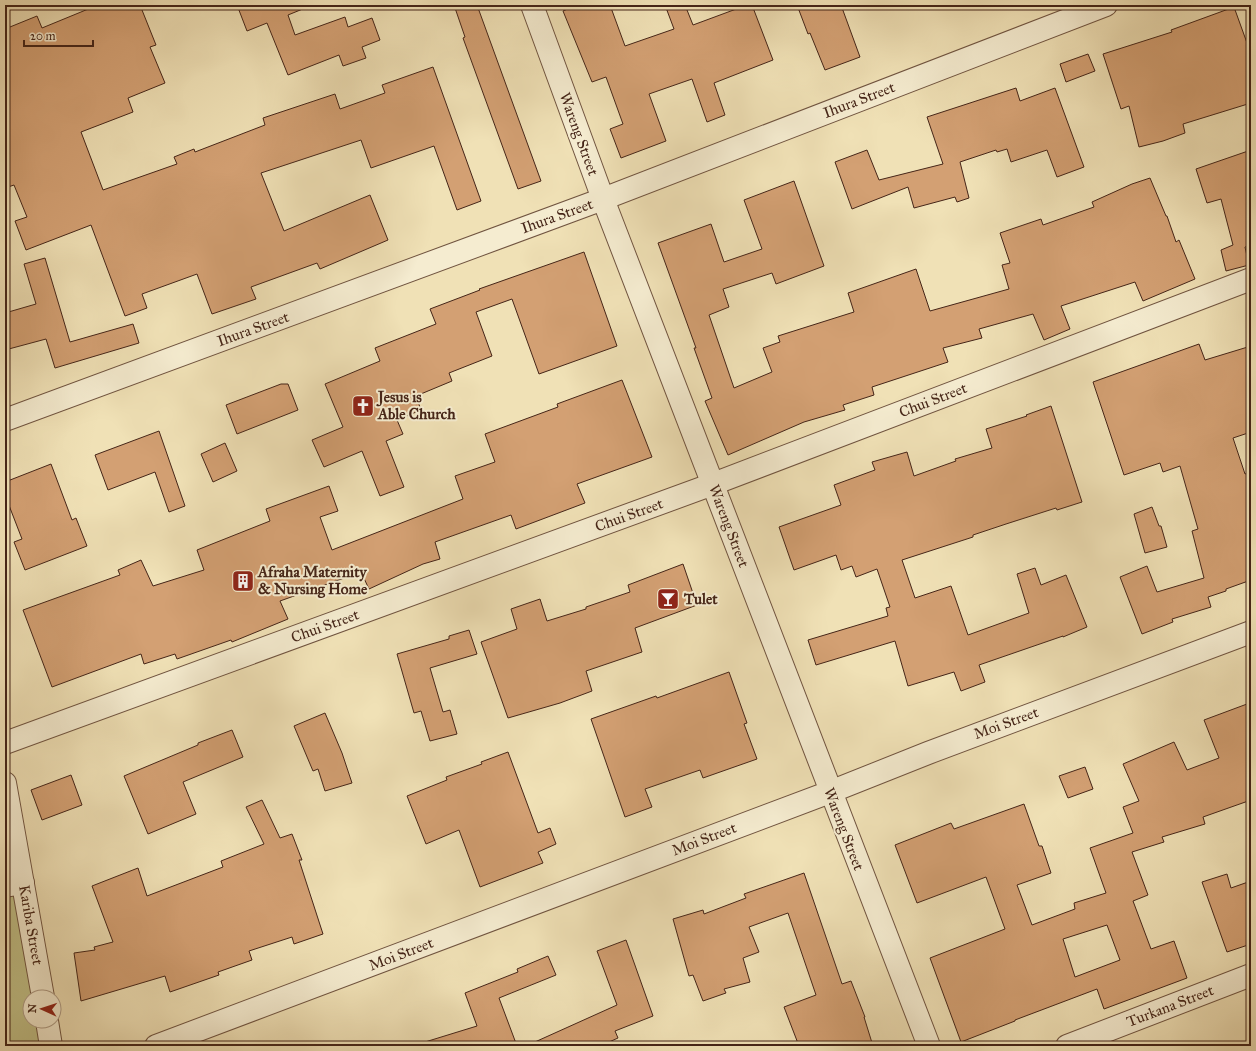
<svg xmlns="http://www.w3.org/2000/svg" width="1256" height="1051" font-family="'IM FELL Great Primer',serif">
	<style>
		.green { fill: #c2c188; stroke: #847350 }
		.building { fill: #d3a073; stroke: #452518; fill-rule: evenodd }
		.lines { fill: none; stroke-linecap: round; stroke-linejoin: round }
		.minor-casing { stroke: #705440; stroke-width: 24 }
		.tertiary-casing { stroke: #705440; stroke-width: 24 }
		.minor { stroke: #f5ecd0; stroke-width: 22 }
		.tertiary { stroke: #f5ecd0; stroke-width: 22 }
		.labels { text-anchor: middle; dominant-baseline: central; stroke-width: 4; stroke-linejoin: round; paint-order: stroke }
		.street-label { font-size: 15px; fill: #452518; stroke: #f5ecd0 }
		.poi-label { font-size: 15px; font-weight: bold; fill: #452518; stroke: #f5ecd0; text-anchor: start }
	</style>
	<rect width="100%" height="100%" fill="#f0e1b6"/>
	<filter id="stains"><feTurbulence type="fractalNoise" baseFrequency=".005" numOctaves="4"/><feColorMatrix values="0 0 0 0 .2 0 0 0 0 .09 0 0 0 0 .02 0 0 0 .5 -.17"/></filter>
	<radialGradient id="worn" r=".72"><stop offset=".6" stop-color="#630" stop-opacity="0"/><stop offset="1" stop-color="#630" stop-opacity=".3"/></radialGradient>
	<path class="green" d="M5,771L45,997H30V1021H49L53,1046H5Z"/>
	<g class="building">
		<path d="M98,5H140L156,45L150,47L165,83L128,98L133,112L81,132L103,190L177,164L174,157L194,149L195,152L265,125L263,118L335,94L340,109L385,93L382,85L433,67L481,201L457,210L434,146L371,168L361,140L261,173L284,231L370,195L388,240L320,269L317,263L251,287L256,299L212,314L197,274L142,294L147,308L125,316L91,225L26,250L15,221L27,217L14,185L5,188V29L37,16L42,28Z"/>
		<path d="M237,5H310V6L288,15L295,35L345,17L348,27L372,18L380,40L362,47L366,58L343,66L339,55L288,75L267,23L247,31Z"/>
		<path d="M454,5H477L541,181L518,189L463,38L465,37Z"/>
		<path d="M577,5H610L625,46L674,29L665,5H685L693,25L747,5H752L773,60L714,83L725,115L707,122L692,79L649,94L666,141L621,158L610,129L623,124L606,77L592,82L563,11Z"/>
		<path d="M797,5H841L860,57L825,70L810,33L808,34Z"/>
		<path d="M1234,7L1251,54V103L1183,124L1185,133L1163,141L1139,147L1129,106L1121,109L1103,54L1172,32L1171,30Z"/>
		<path d="M1088,54L1095,71L1066,82L1060,64Z"/>
		<path d="M1016,88L1020,101L1055,88L1084,167L1057,177L1047,150L1011,162L1007,149L997,152L996,150L960,162L969,198L957,202L955,197L914,208L908,187L852,209L835,162L867,150L879,180L943,164L927,117Z"/>
		<path d="M1251,150V245L1245,247L1249,265L1226,271L1221,250L1233,245L1221,199L1207,203L1196,169Z"/>
		<path d="M1150,178L1166,216H1167L1176,242L1179,240L1195,279L1143,301L1135,282L1061,306L1070,329L1044,340L1033,314L979,329L982,338L943,348L948,362L872,387L874,395L843,405L845,410L804,422L728,455L705,401L712,398L694,348H696L658,243L711,224L724,262L762,249L744,200L794,181L824,266L776,284L772,273L723,289L729,307L709,315L734,388L772,372L763,348L780,342L778,336L854,312L848,293L916,269L930,311L1009,289L1002,265L1010,263L1000,233L1041,219L1043,225L1094,207L1092,202L1132,184Z"/>
		<path d="M584,252L617,346L539,374L512,299L476,312L492,356L449,373L452,381L416,396L421,410L397,420L403,434L386,441L404,487L380,496L362,451L324,467L312,440L343,427L325,384L380,361L375,348L436,324L430,309L480,290L479,289Z"/>
		<path d="M45,258L70,342L133,324L139,343L55,368L46,339L5,350V313L36,304L24,264Z"/>
		<path d="M1199,344L1205,360L1251,346V432L1233,438L1245,474L1251,472V580L1226,589V591L1208,597L1211,607L1172,619L1173,622L1142,634L1120,577L1147,566L1157,592L1204,578L1192,531L1198,529L1180,466L1163,472L1160,463L1124,475L1093,382Z"/>
		<path d="M622,380L652,457L577,484L585,503L516,529L511,515L435,542L440,559L423,564L369,589L361,572L280,601L288,619L232,642L231,640L177,659L175,654L144,664L141,654L52,687L23,610L120,575L118,570L141,560L153,586L204,570L197,550L270,521L266,509L329,486L338,511L320,517L332,550L463,499L455,476L495,462L485,434L558,407L557,404Z"/>
		<path d="M281,384H288L298,410L237,434L226,405Z"/>
		<path d="M1051,406L1082,502L1057,510L1056,508L1006,524L973,535V537L902,560L915,598L951,586L968,635L1029,613L1017,574L1035,568L1041,585L1066,575L1087,627L1063,637V636L979,665L985,682L961,691L954,672L908,686L895,641L816,665L808,640L888,616L886,608L890,607L877,569L856,577L852,566L841,570L836,555L794,570L779,527L841,505L834,485L875,470L872,462L907,452L914,476L956,461L955,459L992,448L986,429L1027,416L1026,415Z"/>
		<path d="M159,431L185,506L169,512L155,472L108,490L95,455Z"/>
		<path d="M225,443L237,471L213,482L201,454Z"/>
		<path d="M51,464L72,520L76,518L87,546L25,570L14,542L22,539L5,495V482Z"/>
		<path d="M1152,507L1159,526H1161L1167,547L1145,553L1134,514Z"/>
		<path d="M683,564L697,605L635,628L642,652L586,671L592,691L560,703L508,718L481,642L517,629L511,609L540,599L547,621L586,609V607L630,592L628,585Z"/>
		<path d="M469,630L477,654L430,668L443,712L450,710L457,734L430,741L421,711L414,713L397,654L449,639V636Z"/>
		<path d="M729,672L747,723L744,724L757,759L703,778L700,770L645,789L652,807L625,817L591,719L656,696L657,698Z"/>
		<path d="M1247,704L1251,715V800L1203,817L1205,824L1162,837L1164,842L1132,852L1148,895L1133,901L1151,949L1174,941L1187,978L1104,1009L1097,989L1015,1020V1021L961,1042L930,958L1005,929L986,877L917,903L895,845L951,823L954,829L1024,804L1039,846H1042L1051,873L1017,885L1032,925L1075,909L1074,903L1106,893L1090,848L1133,833L1123,807L1139,801L1123,764L1174,742L1187,770L1219,758L1204,720ZM1107,925L1120,960L1075,977L1063,939Z"/>
		<path d="M325,713L342,753L352,783L325,791L318,769L313,771L294,726Z"/>
		<path d="M232,730L243,757L183,782L196,814L148,834L124,776L198,745V743Z"/>
		<path d="M508,752L538,833L550,828L556,844L538,852L543,863L480,887L459,830L426,844L407,796L447,780L446,777L482,764L481,762Z"/>
		<path d="M1085,767L1093,789L1068,798L1059,776Z"/>
		<path d="M71,775L82,805L42,820L31,790Z"/>
		<path d="M262,800L280,838L292,834L302,860H299L323,934L294,944L292,937L249,951L252,960L218,972L219,975L170,992L165,976L81,1001L74,953L95,950L94,947L113,942L92,886L138,868L147,896L223,867L221,861L264,844L246,807Z"/>
		<path d="M804,873L842,984L851,981L865,1017H864L873,1046H799L784,1007L816,995L788,913L749,927L759,952L743,958L750,982L724,989L726,993L703,1001L693,975L689,976L673,919L703,910L704,914L746,898L744,894Z"/>
		<path d="M1227,874L1231,888L1251,881V944L1227,952L1202,882Z"/>
		<path d="M626,940L653,1016L615,1031L618,1038L600,1046H526L617,1005L597,951Z"/>
		<path d="M548,956L556,975L499,998L517,1046H426L425,1042L477,1026L465,993L518,972L517,969Z"/>
	</g>
	<g class="lines">
		<g class="minor-casing">
			<g id="minor">
				<path d="M532,5L603,199L929,1046"/>
				<path d="M5,420L603,199L1106,5"/>
				<path d="M5,743L713,484L1251,279"/>
				<path d="M5,886L23,883"/>
				<path d="M156,1046L830,792L928,753L1251,632"/>
				<path d="M1067,1046L1251,975"/>
			</g>
		</g>
		<g class="tertiary-casing">
			<g id="tertiary">
				<path d="M5,783L43,997"/>
				<path d="M47,1021L51,1046"/>
			</g>
		</g>
		<use href="#minor" class="minor"/>
		<use href="#tertiary" class="tertiary"/>
	</g>
	<defs>
		<g id="church-square" transform="scale(1.15)"><rect x="-9" y="-9" width="18" height="18" rx="4" fill="#8f2418" stroke="#f5ecd0"/><path d="M-1.2-6h2.4v3.5h3.3v2.4h-3.3V6h-2.4V-.1h-3.3v-2.4h3.3Z" fill="#fff"/></g>
		<g id="building-square" transform="scale(1.15)"><rect x="-9" y="-9" width="18" height="18" rx="4" fill="#8f2418" stroke="#f5ecd0"/><path d="M-4-6H4V6H1V3H-1V6H-4ZM-2.5-4.3h1.7v1.8h-1.7ZM.8-4.3h1.7v1.8H.8ZM-2.5-1h1.7V.8h-1.7ZM.8-1h1.7V.8H.8Z" fill="#fff"/></g>
		<g id="bar-square" transform="scale(1.15)"><rect x="-9" y="-9" width="18" height="18" rx="4" fill="#8f2418" stroke="#f5ecd0"/><path d="M-6-5H6L.8 .8V4.5H3.5V6h-7V4.5H-.8V.8Z" fill="#fff"/></g>
	</defs>
	<g fill-rule="evenodd">
		<use href="#church-square" x="363" y="406"/>
		<use href="#building-square" x="243" y="581"/>
		<use href="#bar-square" x="668" y="599"/>
	</g>
	<g class="labels">
		<g class="street-label">
			<text transform="translate(859 100) rotate(-21)">Ihura Street</text>
			<text transform="translate(579 134) rotate(70)">Wareng Street</text>
			<text transform="translate(557 216) rotate(-20)">Ihura Street</text>
			<text transform="translate(253 329) rotate(-20)">Ihura Street</text>
			<text transform="translate(933 400) rotate(-21)">Chui Street</text>
			<text transform="translate(629 515) rotate(-20)">Chui Street</text>
			<text transform="translate(729 526) rotate(69)">Wareng Street</text>
			<text transform="translate(325 626) rotate(-20)">Chui Street</text>
			<text transform="translate(1006 723) rotate(-20)">Moi Street</text>
			<text transform="translate(844 829) rotate(69)">Wareng Street</text>
			<text transform="translate(704 839) rotate(-21)">Moi Street</text>
			<text transform="translate(31 925) rotate(80)">Kariba Street</text>
			<text transform="translate(401 954) rotate(-21)">Moi Street</text>
			<text transform="translate(1170 1006) rotate(-21)">Turkana Street</text>
		</g>
		<g class="poi-label">
			<text x="378" y="397">Jesus is<tspan x="378" dy="17">Able Church</tspan></text>
			<text x="258" y="572">Afraha Maternity<tspan x="258" dy="17">&amp; Nursing Home</tspan></text>
			<text x="684" y="599">Tulet</text>
		</g>
	</g>
	<rect width="1256" height="1051" fill="none" stroke="#f0e1b6" stroke-width="20"/>
	<rect x="6" y="6" width="1244" height="1039" fill="none" stroke="#452518" stroke-width="2"/>
	<rect x="10" y="10" width="1236" height="1031" fill="none" stroke="#452518"/>
	<g transform="translate(42 1009) rotate(273)"><circle r="19" fill="#f5ecd0" stroke="#af9c86"/>
	<path d="M0-3L7 15L0 10L-7 15Z" fill="#8f2418"/>
	<text y="-6" font-size="11" font-weight="bold" text-anchor="middle" fill="#452518">N</text>
	</g>
	<path d="M24 40v6h69v-6" fill="none" stroke="#452518" stroke-width="2"/>
	<text x="30" y="40" font-size="12" fill="#452518" stroke="#f5ecd0" stroke-width="3" paint-order="stroke">20 m</text>
	<rect width="100%" height="100%" filter="url(#stains)"/>
	<rect width="100%" height="100%" fill="url(#worn)"/>
</svg>
